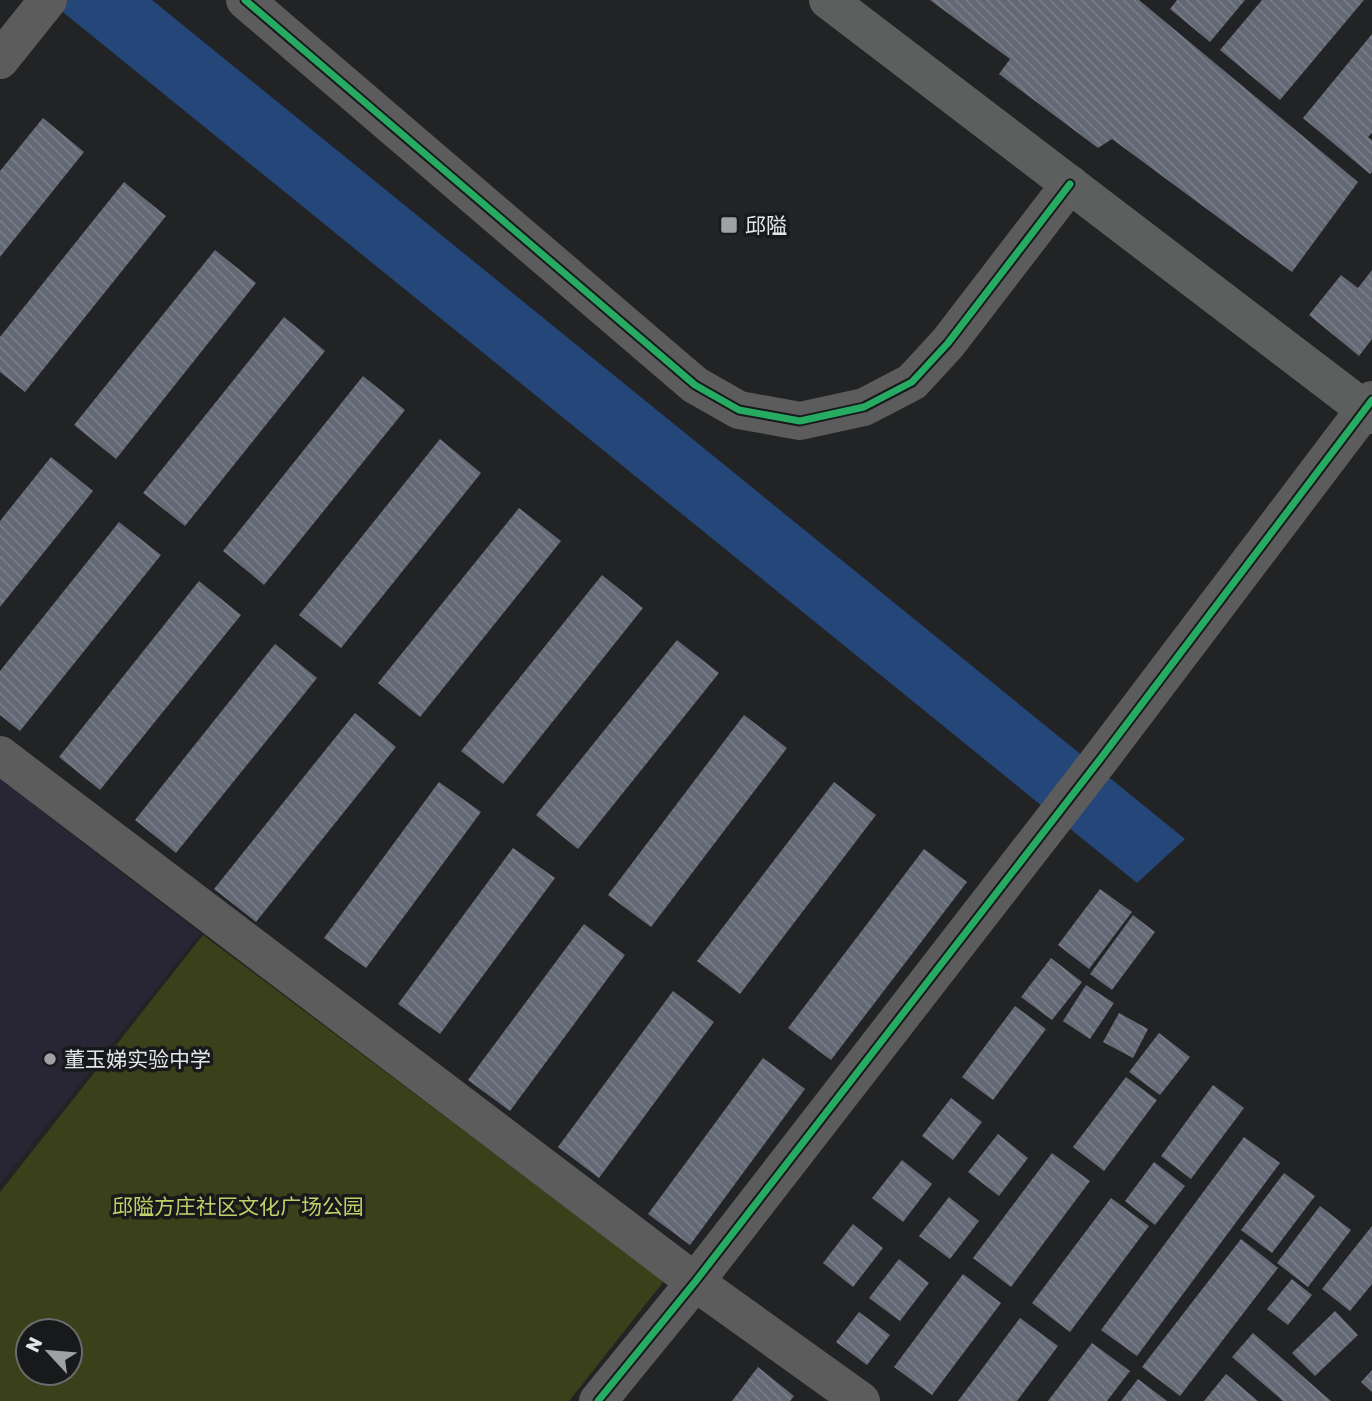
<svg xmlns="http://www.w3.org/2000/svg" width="1372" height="1401" font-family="Rubik,'Noto Sans SC',sans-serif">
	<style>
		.education { fill: #282634 }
		.park { fill: #3a4019; fill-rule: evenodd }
		.water { fill: #244678 }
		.building { fill: url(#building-back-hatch) }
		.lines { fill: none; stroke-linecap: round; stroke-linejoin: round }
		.minor { stroke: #5c5c5c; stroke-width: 38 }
		.major { stroke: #5d5e5e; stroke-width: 38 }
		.cycleway-casing { stroke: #18191b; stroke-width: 11 }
		.cycleway { stroke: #26ab63; stroke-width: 7 }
		.poi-dot { fill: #a0a1a3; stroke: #18191b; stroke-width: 2.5 }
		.labels { text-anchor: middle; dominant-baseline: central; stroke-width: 7; stroke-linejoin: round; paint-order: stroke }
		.poi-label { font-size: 21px; fill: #e4e5e7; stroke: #18191b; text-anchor: start }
		.park-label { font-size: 21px; fill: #c1d068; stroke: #18191b }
	</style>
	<defs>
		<pattern id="building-back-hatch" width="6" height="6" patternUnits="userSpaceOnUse" patternTransform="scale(1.75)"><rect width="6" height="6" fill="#636875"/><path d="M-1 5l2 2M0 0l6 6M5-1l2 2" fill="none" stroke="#797d89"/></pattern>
	</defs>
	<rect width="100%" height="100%" fill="#222324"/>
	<path class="education" d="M0,779L200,933L0,1184Z"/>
	<path class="park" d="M203,935L664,1281L569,1401H0V1192ZM28,1331H70V1373H28Z"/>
	<path class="water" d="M48,0H152L1185,839L1137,883Z"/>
	<g class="building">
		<path d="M930,0H1139L1358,182L1292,272L1112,139L1098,148L999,74L1010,59Z"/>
		<path d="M1177,0H1245L1210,42L1170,9Z"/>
		<path d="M1262,0H1364L1280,100L1220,50Z"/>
		<path d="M1372,34V133L1368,137L1372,140V172L1370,174L1303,118Z"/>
		<path d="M43,118L84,152L0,257V171Z"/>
		<path d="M124,182L166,216L25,392L0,372V337Z"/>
		<path d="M215,250L256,283L116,459L74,425Z"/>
		<path d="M1372,270V339L1359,356L1309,315L1341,275L1358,288Z"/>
		<path d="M284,317L325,351L185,526L143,493Z"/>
		<path d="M363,376L405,410L264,585L223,551Z"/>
		<path d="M440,439L481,473L341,648L299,615Z"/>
		<path d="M51,457L93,491L0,607V521Z"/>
		<path d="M519,508L561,541L420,717L378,683Z"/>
		<path d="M119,522L161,555L20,731L0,715V671Z"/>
		<path d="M602,575L643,608L503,784L461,751Z"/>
		<path d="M199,581L241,615L100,790L59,757Z"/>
		<path d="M677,640L719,673L578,849L536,815Z"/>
		<path d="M275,644L317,678L176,853L135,820Z"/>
		<path d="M355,713L396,747L256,922L214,889Z"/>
		<path d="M744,715L787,748L651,927L608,895Z"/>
		<path d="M439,782L481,812L366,968L324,938Z"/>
		<path d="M834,782L876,815L740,994L697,961Z"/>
		<path d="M513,848L555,878L440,1034L398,1004Z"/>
		<path d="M924,849L967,882L831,1060L788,1028Z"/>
		<path d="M1100,889L1132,912L1089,969L1058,945Z"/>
		<path d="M1133,915L1155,932L1112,990L1090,974Z"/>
		<path d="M584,924L625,955L510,1111L468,1080Z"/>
		<path d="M1051,958L1082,982L1052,1020L1021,997Z"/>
		<path d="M1086,985L1114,1003L1090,1039L1063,1021Z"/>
		<path d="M673,991L714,1022L599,1178L558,1147Z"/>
		<path d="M1015,1006L1046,1029L993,1100L962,1077Z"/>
		<path d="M1119,1013L1148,1029L1133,1058L1103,1042Z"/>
		<path d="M1159,1033L1190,1057L1160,1095L1129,1072Z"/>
		<path d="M763,1058L805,1089L690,1245L648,1214Z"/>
		<path d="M1126,1077L1157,1100L1104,1171L1073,1147Z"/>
		<path d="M1213,1085L1244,1108L1191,1179L1161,1156Z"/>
		<path d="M951,1098L982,1122L953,1160L922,1136Z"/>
		<path d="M998,1134L1028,1158L999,1196L968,1172Z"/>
		<path d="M1244,1137L1280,1163L1137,1356L1101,1330Z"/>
		<path d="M1052,1153L1090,1181L1011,1287L973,1258Z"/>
		<path d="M902,1160L932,1184L903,1222L872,1198Z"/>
		<path d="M1154,1162L1185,1186L1155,1225L1125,1201Z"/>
		<path d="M1284,1173L1315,1196L1272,1253L1241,1230Z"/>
		<path d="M949,1197L979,1221L950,1259L919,1236Z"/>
		<path d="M1111,1198L1149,1226L1070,1332L1032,1303Z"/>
		<path d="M1320,1206L1351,1230L1308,1287L1277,1263Z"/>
		<path d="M853,1224L883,1248L853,1287L823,1263Z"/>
		<path d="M1372,1226V1284L1350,1311L1322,1289Z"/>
		<path d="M1241,1239L1278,1268L1180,1396L1142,1367Z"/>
		<path d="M899,1259L929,1283L900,1321L869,1298Z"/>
		<path d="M963,1274L1001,1303L932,1395L894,1367Z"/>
		<path d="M1292,1279L1312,1295L1288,1325L1267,1309Z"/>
		<path d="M1335,1311L1358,1335L1315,1376L1292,1353Z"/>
		<path d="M859,1312L890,1335L867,1365L836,1342Z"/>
		<path d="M1020,1318L1058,1346L1017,1401H958Z"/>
		<path d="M1253,1333L1331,1401H1283L1232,1357Z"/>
		<path d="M1092,1343L1130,1371L1107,1401H1048Z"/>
		<path d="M758,1367L794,1396L790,1401H732Z"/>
		<path d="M1372,1370V1392L1361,1382Z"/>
		<path d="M1226,1374L1258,1401H1204Z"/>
		<path d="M1138,1379L1167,1401H1121Z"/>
	</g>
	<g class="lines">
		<g class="minor">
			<path d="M245,0L695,385L739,410L800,421L864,407L912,382L948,343L1070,184"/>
			<path d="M0,60L48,0"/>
			<path d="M0,755L695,1282L861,1401"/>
			<path d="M598,1401L695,1282L1101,758L1372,400"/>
		</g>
		<path class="major" d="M828,0L1372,415"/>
		<g class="cycleway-casing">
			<g id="cycleway">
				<path d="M245,0L695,385L739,410L800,421L864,407L912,382L948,343L1070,184"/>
				<path d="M598,1401L695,1282L1101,758L1372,400"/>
			</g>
		</g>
		<use href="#cycleway" class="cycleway"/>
	</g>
	<g class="poi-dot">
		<rect x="720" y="216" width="18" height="18" rx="3.5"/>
		<circle cx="50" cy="1059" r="7"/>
	</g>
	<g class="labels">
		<g class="poi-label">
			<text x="745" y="225">邱隘</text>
			<text x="64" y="1059">董玉娣实验中学</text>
		</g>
		<g class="park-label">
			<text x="238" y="1206">邱隘方庄社区文化广场公园</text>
		</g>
	</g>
	<g transform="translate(49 1352) rotate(296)"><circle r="33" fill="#18191b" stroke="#6a6b6d" stroke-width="2"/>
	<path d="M0-5L12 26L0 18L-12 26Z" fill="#a0a1a3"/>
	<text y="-10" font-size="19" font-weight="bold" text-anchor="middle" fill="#e4e5e7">N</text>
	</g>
</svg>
